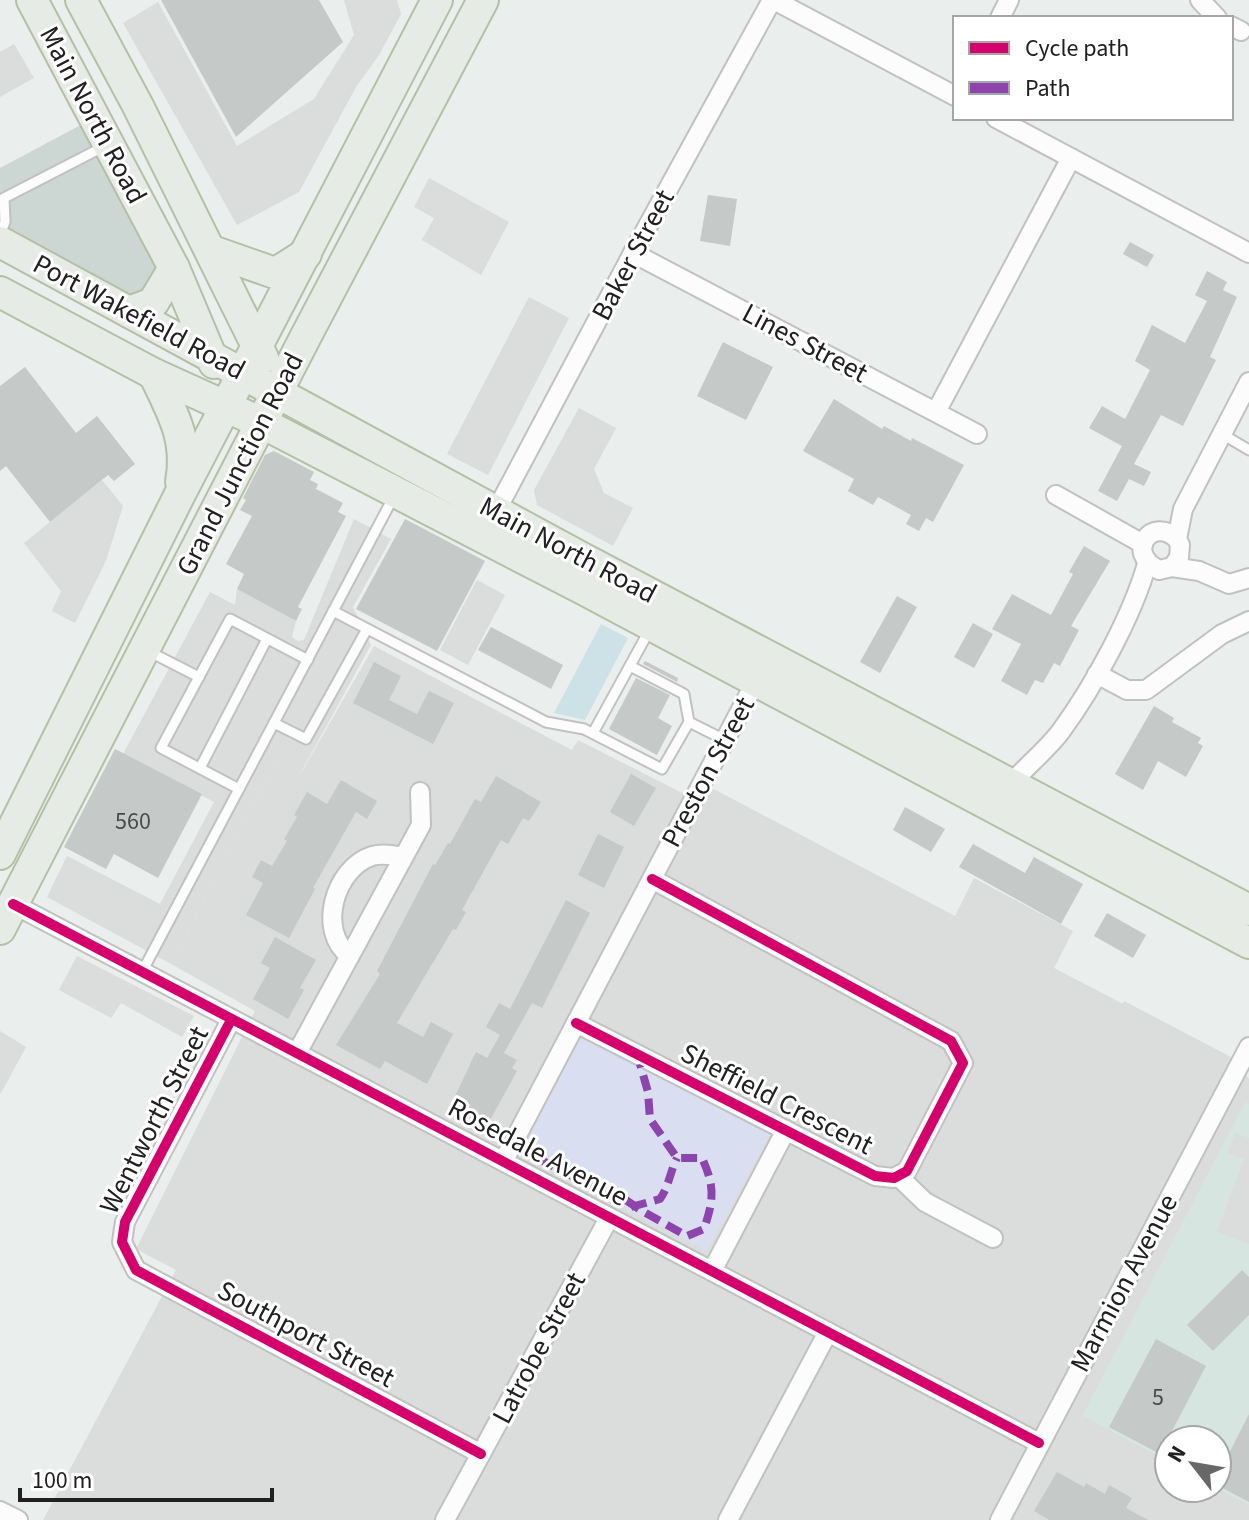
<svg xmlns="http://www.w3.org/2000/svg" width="1249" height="1520" font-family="'Source Sans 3',sans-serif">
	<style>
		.residential { fill: #dbdddc; fill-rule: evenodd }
		.education { fill: #d7e5e0; fill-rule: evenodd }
		.religious { fill: #dbdcdc }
		.construction { fill: #ccd6d3 }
		.grass { fill: #cce2e7 }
		.park { fill: #d9dff0 }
		.building { fill: #c5c9c7 }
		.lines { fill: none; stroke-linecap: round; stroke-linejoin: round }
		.service-casing { stroke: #c0c1c1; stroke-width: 13 }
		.minor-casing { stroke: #c0c1c1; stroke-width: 22 }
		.trunk-casing { stroke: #b4c0a4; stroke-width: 34 }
		.service { stroke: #fcfcfc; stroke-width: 9 }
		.minor { stroke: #fcfcfc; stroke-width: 18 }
		.trunk { stroke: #e6ece5; stroke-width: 30 }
		.quiet { stroke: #8e44ad; stroke-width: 8; stroke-dasharray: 16 8; stroke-linecap: butt }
		.cycleway-casing { stroke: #fff; stroke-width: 15 }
		.cycleway { stroke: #d6006c; stroke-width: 10 }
		.labels { text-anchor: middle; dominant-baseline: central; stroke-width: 6; stroke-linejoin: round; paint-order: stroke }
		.number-label { font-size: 24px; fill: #494a4a }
		.street-label { font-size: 28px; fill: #202020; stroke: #fff }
	</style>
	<rect width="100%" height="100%" fill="#eaeeec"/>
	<path class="residential" d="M374,646L572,750L578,740L700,802L708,786L1122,1004L1124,1001L1231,1057L1249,1079V1520H43L176,1270L136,1249L255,1011L171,964L276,761L301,773ZM1169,1440H1217V1488H1169Z"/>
	<path class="education" d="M1245,1102L1249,1104V1520L1062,1455ZM1169,1440H1217V1488H1169Z"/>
	<g class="religious">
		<path d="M344,0H397L401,14L379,55L356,87L299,192L237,225L123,23L158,2L237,146L314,99L354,35Z"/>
		<path d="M14,44L34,78L0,97V52Z"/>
		<path d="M429,178L509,222L481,275L422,240L434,218L414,207Z"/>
		<path d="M529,297L569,318L488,475L447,454Z"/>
		<path d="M579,408L616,428L594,469L604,493L633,508L613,546L537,505L534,490Z"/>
		<path d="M102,480L123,506L106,561L75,623L52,611L61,591L24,543Z"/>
		<path d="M354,519L391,539L353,607L371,645L300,774L276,761L171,964L47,897L67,856L160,904L214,802L123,754L210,592L235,605L237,589L296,621L292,637L298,641L304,640Z"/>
		<path d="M477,580L505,595L468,665L440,650Z"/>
		<path d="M974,878L1073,931L1054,968L1123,1004L1112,1024L1104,1019L1074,1027L1011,991L1038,960L955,916Z"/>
		<path d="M77,956L194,1016L182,1037L121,1003L111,1018L59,990Z"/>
		<path d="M0,1031L26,1047L1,1093H0Z"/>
		<path d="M1235,1133L1249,1138V1244L1217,1232L1244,1159L1228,1153Z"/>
		<path d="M1083,1416L1169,1462V1488H1217L1249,1505V1520H1185L1062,1455Z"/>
	</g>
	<path class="construction" d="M94,118L174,268L141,309L0,242V168Z"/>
	<path class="grass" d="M601,624L628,638L585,720L554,713Z"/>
	<path class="park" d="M580,1037L771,1132L707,1251L519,1153Z"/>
	<g class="building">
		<path d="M161,0H319L343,42L236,137Z"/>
		<path d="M708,195L737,199L730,246L700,241Z"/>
		<path d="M1130,242L1154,255L1147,267L1123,254Z"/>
		<path d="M1207,271L1227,282L1223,290L1237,297L1210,357L1216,360L1183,426L1161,415L1134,464L1151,472L1144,486L1129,479L1117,501L1098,491L1122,446L1089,428L1102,406L1125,419L1150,370L1135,361L1152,325L1185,343L1207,301L1195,295Z"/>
		<path d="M723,342L773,367L746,420L697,396Z"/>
		<path d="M25,367L76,433L97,416L135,464L114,481L108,475L50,522L6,466L0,471V386Z"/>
		<path d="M834,399L882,429L884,426L911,441L912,438L964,465L933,522L926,518L919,531L906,524L911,515L878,497L873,505L848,491L854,479L803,451Z"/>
		<path d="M274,451L314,472L310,480L318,484L316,489L343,503L338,512L346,516L298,607L302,609L296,621L237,589L244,574L226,564L252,516L240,510L246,500L243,498L265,455Z"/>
		<path d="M405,519L485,561L437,651L356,609Z"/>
		<path d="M1084,546L1110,561L1071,626L1079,630L1060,666L1054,663L1043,683L1035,680L1027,695L1001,681L1021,644L992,629L1012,594L1051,615L1073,574L1069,572Z"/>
		<path d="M897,596L917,607L880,673L860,662Z"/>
		<path d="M973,623L993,634L974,668L954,657Z"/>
		<path d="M491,627L563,665L551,689L478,650Z"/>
		<path d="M645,661L678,678L677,682L643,664Z"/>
		<path d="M374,662L401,676L389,700L417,714L429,691L454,703L433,744L353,703Z"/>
		<path d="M636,678L670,695L658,718L672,726L657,755L609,729Z"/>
		<path d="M1154,706L1174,718L1172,722L1201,738L1198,743L1203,746L1186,777L1158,761L1143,790L1115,774Z"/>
		<path d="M115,749L202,794L158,878L114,854L106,869L64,847Z"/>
		<path d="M631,774L656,788L634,826L610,812Z"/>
		<path d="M496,776L541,802L529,821L523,818L508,844L501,840L462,910L466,912L456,930L453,929L397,1023L423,1037L431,1022L453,1034L427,1084L385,1061L380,1069L336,1045L380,974L377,971L433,864L435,865L448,843L450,844L475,799L481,802Z"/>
		<path d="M341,780L377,801L367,819L356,812L313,888L315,889L289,938L246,915L263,883L252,877L261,860L272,866L287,841L284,839L297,817L294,815L307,792L327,804Z"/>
		<path d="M905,807L945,829L931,852L893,830Z"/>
		<path d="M598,834L624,847L604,888L578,875Z"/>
		<path d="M973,844L1025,873L1034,857L1083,884L1061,924L959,867Z"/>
		<path d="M566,900L590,913L542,1008L532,1003L504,1053L517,1060L512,1068L517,1071L489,1122L467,1111L471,1105L455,1096L476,1052L487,1058L500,1035L486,1027L499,1003L510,1009Z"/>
		<path d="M1107,913L1146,935L1133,958L1094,936Z"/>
		<path d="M275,937L316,960L300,988L304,990L288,1019L253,999L270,968L261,963Z"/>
		<path d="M1242,1270L1249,1277V1315L1213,1351L1187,1325Z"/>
		<path d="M1156,1339L1206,1366L1160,1454L1109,1427Z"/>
		<path d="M1249,1414V1502L1217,1485V1477Z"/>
		<path d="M1057,1472L1084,1487L1086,1483L1105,1494L1109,1485L1132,1498L1126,1508L1148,1520H1049L1034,1511Z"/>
	</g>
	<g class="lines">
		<g class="service-casing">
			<g id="service">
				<path d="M0,235L5,222L4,198L103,147"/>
				<path d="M1222,434L1249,450"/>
				<path d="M333,611L546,722L584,729L662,769L689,722L684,694L630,666"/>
				<path d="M148,651L199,677"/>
				<path d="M308,660L230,619L161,748L239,789C291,692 342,593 394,496"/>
				<path d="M689,722L725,740"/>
				<path d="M274,723L306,739L367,629"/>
				<path d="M593,733L650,629"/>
				<path d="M200,768L267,639"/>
				<path d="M142,972L239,789"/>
			</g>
		</g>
		<g class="minor-casing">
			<g id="minor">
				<path d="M774,0L955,96"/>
				<path d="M1200,0L1217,18"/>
				<path d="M1000,18L1009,0"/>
				<path d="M1231,26L1241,31"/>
				<path d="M996,118L1249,253"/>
				<path d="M633,253L977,434"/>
				<path d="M936,412L1071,158"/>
				<path d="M1056,495L1143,544"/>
				<path d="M496,511L633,253L772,0"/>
				<path d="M1177,539C1153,515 1123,552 1159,570L1172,567L1179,558L1180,545L1177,539L1183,509L1249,382"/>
				<path d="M1172,567L1199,571L1229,584L1249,578"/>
				<path d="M1097,674L1127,690H1146L1222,634L1249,621"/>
				<path d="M1010,785C1026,766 1047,750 1061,731C1094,686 1132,616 1147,564"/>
				<path d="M13,904L1039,1443"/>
				<path d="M350,956C316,931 335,868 372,856C382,853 393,855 403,857"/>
				<path d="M231,1020L125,1222L122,1242L136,1270L481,1454"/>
				<path d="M576,1023L875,1176L894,1178L907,1171L963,1063L951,1041L652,879"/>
				<path d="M297,1053L421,825L420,792"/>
				<path d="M504,1160L756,681"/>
				<path d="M898,1176L925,1202L993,1238"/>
				<path d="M712,1271L786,1130"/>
				<path d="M0,1511L18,1520"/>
				<path d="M445,1520L609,1218"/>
				<path d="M728,1520L828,1332"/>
				<path d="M1000,1520L1249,1047"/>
			</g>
		</g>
		<g class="trunk-casing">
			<g id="trunk">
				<path d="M32,0L174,268L214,363"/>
				<path d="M81,0L138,106L263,358"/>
				<path d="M0,242L580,557L1249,910"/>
				<path d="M212,251L272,272L279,271L306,254"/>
				<path d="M0,292L154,374L262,423L581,588L1249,943"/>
				<path d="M129,312L153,303L174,268"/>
				<path d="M154,374C172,412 189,439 181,482"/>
				<path d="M0,854L179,496L437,0"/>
				<path d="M0,929L307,334L483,0"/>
			</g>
		</g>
		<use href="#service" class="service"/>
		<use href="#minor" class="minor"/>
		<use href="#trunk" class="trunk"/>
		<g class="quiet">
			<path d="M518,1148L593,1187L617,1194L642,1211L687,1236L704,1229C714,1199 715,1187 702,1158H677L650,1119L648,1092L640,1064"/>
			<path d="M631,1207L660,1199C669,1186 670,1172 677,1158"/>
		</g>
		<g class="cycleway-casing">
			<g id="cycleway">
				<path d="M13,904L1039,1443"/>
				<path d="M231,1020L125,1222L122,1242L136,1270L481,1454"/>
				<path d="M576,1023L875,1176L894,1178L907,1171L963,1063L951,1041L652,879"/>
			</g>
		</g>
		<use href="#cycleway" class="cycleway"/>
	</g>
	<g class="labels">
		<g class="number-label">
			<text x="133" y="821">560</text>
			<text x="1158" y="1397">5</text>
		</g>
		<g class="street-label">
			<text transform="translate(93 115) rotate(62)">Main North Road</text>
			<text transform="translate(633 255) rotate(-62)">Baker Street</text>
			<text transform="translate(139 317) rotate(28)">Port Wakefield Road</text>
			<text transform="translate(805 343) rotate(28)">Lines Street</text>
			<text transform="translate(240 464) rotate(-63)">Grand Junction Road</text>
			<text transform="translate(568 550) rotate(28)">Main North Road</text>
			<text transform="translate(708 772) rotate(-62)">Preston Street</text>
			<text transform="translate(777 1099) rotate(27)">Sheffield Crescent</text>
			<text transform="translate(154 1120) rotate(-63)">Wentworth Street</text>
			<text transform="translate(538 1152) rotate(28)">Rosedale Avenue</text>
			<text transform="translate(1124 1283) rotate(-62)">Marmion Avenue</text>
			<text transform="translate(306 1334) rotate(28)">Southport Street</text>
			<text transform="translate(539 1348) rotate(-62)">Latrobe Street</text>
		</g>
	</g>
	<rect x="953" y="16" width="280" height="104" fill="#ffffff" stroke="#a6a6a6" stroke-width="2"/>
	<rect x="969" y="42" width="40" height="12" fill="#d6006c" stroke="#a6a6a6" stroke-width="2"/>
	<text x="1025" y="56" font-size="24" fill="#202020">Cycle path</text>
	<rect x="969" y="82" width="40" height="12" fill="#8e44ad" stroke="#a6a6a6" stroke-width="2"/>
	<text x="1025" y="96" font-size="24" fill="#202020">Path</text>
	<g transform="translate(1193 1464) rotate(301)"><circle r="38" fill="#ffffff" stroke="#a6a6a6" stroke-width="2"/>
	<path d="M0-6L14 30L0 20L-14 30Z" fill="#676867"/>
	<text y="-12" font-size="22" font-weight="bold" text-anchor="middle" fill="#202020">N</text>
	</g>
	<path d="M20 1488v12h252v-12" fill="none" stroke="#202020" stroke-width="4"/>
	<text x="32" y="1488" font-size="24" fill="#202020" stroke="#ffffff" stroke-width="6" paint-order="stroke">100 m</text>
</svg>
